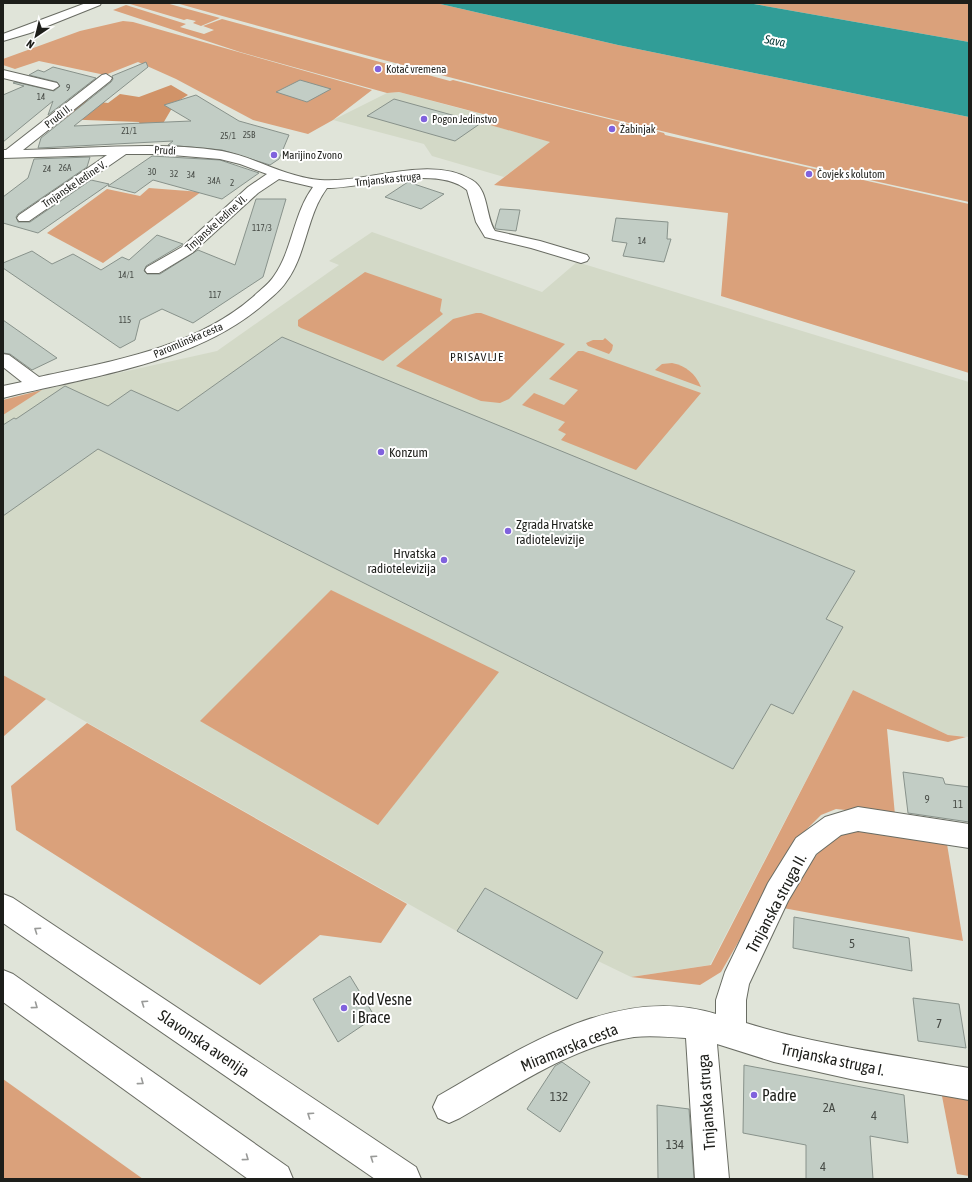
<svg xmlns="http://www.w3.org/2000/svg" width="972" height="1182" font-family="'Asap Condensed',sans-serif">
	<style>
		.built { fill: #d3d9c7 }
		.green { fill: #daa17b }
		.forest { fill: #d19368 }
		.water { fill: #319d97 }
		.building { fill: #c2cdc5; stroke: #88928b }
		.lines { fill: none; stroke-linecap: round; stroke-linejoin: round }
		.street-casing { stroke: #696c63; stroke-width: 2 }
		.secondary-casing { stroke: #696c63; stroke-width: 2 }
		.street { fill: #fff; fill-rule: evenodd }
		.secondary { fill: #fff; fill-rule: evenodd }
		.oneway { stroke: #999a98 }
		.poi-dot { fill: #8062dd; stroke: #fff; stroke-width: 1.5 }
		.labels { text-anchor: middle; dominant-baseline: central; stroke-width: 4; stroke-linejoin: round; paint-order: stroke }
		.far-number-label { font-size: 9px; fill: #464a45 }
		.far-poi-label { font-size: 11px; fill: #1d1e1a; stroke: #fff; text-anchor: start }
		.far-street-label { font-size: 11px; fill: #1d1e1a; stroke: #fff }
		.number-label { font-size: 11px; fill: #464a45 }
		.far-water-label { font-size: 12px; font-style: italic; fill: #043634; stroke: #fff }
		.far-neighbourhood-label { font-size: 12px; letter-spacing: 1px; fill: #1d1e1a; stroke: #fff }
		.poi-label { font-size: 13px; fill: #1d1e1a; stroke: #fff; text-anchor: start }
		.near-number-label { font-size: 13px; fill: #464a45 }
		.near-street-label { font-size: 16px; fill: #1d1e1a; stroke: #fff }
		.near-poi-label { font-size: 16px; fill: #1d1e1a; stroke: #fff; text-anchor: start }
	</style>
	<rect width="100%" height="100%" fill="#e0e4d9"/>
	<g class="built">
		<path d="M399,92L499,119L490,125L551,142L504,177L432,156L424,144L333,120L387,93Z"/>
		<path d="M372,232L542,292L577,262L969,382V737L948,735L853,690L710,965L631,977L598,961L577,999L3,675V400L42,390L217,351L339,265L329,261Z"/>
	</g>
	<g class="green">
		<path d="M132,3H166L220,18L201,26L193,23L196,21L187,19L184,20L130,4Z"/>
		<path d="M176,3H436L618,45L969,117V202C703,144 438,77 176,3Z"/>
		<path d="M748,3H969V42Z"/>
		<path d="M126,5L186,24L180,27L204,34L214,30L203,26L222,19L450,81L453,80L664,133L665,135L969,204V373L721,296L728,213L494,185L550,142L490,125L498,118L399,92L387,93L240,52L113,10Z"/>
		<path d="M123,21L133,22L372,90L333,120L308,134L253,120L176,79L138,62L105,75L39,61L15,69L3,65V59L80,31Z"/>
		<path d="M149,188L201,192L103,263L47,233L107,189L140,196Z"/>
		<path d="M365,272L442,299L440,311L443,314L383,361L301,328L298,326V320Z"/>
		<path d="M476,313H481L565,344L509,399L500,403L481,401L396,366L453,319Z"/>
		<path d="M605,338L613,345L612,350L609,354L588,346L586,343L593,340H603Z"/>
		<path d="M578,351H583L701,393L636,470L561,440L566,434L558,430L565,422L522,405L534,393L564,405L578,390L549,379Z"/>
		<path d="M672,363C686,366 695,373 701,387L655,370L662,364Z"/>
		<path d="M42,390L3,415V400Z"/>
		<path d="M331,590L499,672L378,825L200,721Z"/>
		<path d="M3,675L46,699L3,737Z"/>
		<path d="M853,690L948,735L966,737L948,742L887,729L895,815L836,809L821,815L799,837L721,972L700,985L631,977L711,965Z"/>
		<path d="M87,723L407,904L381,943L320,935L260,985L16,830L11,786Z"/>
		<path d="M853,830L946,838L963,941L783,908L810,862L834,836Z"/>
		<path d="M3,1079L143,1179H3Z"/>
		<path d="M941,1091L969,1096V1176L957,1174Z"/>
	</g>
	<path class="forest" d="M171,85L188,95L175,103L158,132L143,133L139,122L59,119L84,100L108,103L120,94L139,97Z"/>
	<path class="water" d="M436,3H748L969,42V117L618,45Z"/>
	<g class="building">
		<path d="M146,62L148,67L74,126L191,121L164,105L196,95L239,121L289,135L279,159L270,165L222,150L168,145L173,141L38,148L41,138L111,82L113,79L112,76Z"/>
		<path d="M53,67L96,78L48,115L53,101L3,142V95L24,86L13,83L15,82L54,91L60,86L57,82L29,75L38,70L44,72Z"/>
		<path d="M300,80L331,89L307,102L276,92Z"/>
		<path d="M394,99L481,123L455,141L367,116Z"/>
		<path d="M152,156L220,160L259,173L222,199L153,180L135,193L108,186Z"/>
		<path d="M90,157L87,167L18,214L16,217L18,222H30L91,180L109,184L38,233L3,223V197L28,178L34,159Z"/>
		<path d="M408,182L444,194L421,209L385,197Z"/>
		<path d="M256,199H286L263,277L193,323L162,309L140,320L135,340L120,348L3,268V263L32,251L52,264L73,254L101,270L122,257L129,260L157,235L183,244L146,266L144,271L147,274H160L198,250L235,265Z"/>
		<path d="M500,209L520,210L516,231L496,229L495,227Z"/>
		<path d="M616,218L668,222L667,239H671L664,262L623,256L627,243L612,241Z"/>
		<path d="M3,320L57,358L32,370L10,354L3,353Z"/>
		<path d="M282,337L855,571L826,619L843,627L793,714L771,704L733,769L98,449L3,516V425L14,418L16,419L65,386L108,406L131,390L178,411Z"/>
		<path d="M903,772L943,778L945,784L969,787V822L908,813Z"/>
		<path d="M485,888L603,952L577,999L457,931Z"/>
		<path d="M794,917L909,938L912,971L793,948Z"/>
		<path d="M350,976L375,1017L338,1042L313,999Z"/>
		<path d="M913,998L959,1004L966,1048L918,1041Z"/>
		<path d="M562,1062L590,1082L560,1132L527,1109L555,1066Z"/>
		<path d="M744,1065L904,1095L908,1143L870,1136L873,1179H806V1145L743,1133Z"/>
		<path d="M657,1105L689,1109L694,1179H658Z"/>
	</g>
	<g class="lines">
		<g class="street-casing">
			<g id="street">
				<path d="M3,70L57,83L59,86L53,90L3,78Z"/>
				<path d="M106,74L112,78L110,81L23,150C89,149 155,141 222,151C255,157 285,177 320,180C366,184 429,154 472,180C489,190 485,215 495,231L540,241L587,255L589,258L587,261L581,263L531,248L485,237L476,222L467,190C437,164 364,188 327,188C306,216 307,254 286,282C281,290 272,297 265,303C196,364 90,376 3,398V386L22,382L3,367V354L9,355L39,377C113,361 194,348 253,297C260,290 269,284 274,276C293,249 293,214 313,187L279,179L258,193L192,253L159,273H147L145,270L147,267L182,247L248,187L267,174L240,164L220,159L160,154H126L29,221H19L17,218L19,215L107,155L3,158V150H6L102,75Z"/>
				<path d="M858,807L969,824V848L858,831L841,835L816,854L788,901L749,984L746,1000V1023C818,1045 895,1055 969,1068V1100L855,1080L774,1062L717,1044L729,1179H695L686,1038C669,1037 651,1035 634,1037C573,1046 512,1088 460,1118L449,1123L438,1118L433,1107L438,1096C520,1049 617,983 716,1014V1000L725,972L768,883L796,838L825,817Z"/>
			</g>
		</g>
		<g class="secondary-casing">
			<g id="secondary">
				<path d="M86,3H101L100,5L30,33L3,41V34Z"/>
				<path d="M3,894L13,898L416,1167L421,1179H375L3,923Z"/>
				<path d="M3,970L13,974L288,1167L293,1179H248L3,1002Z"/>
			</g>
		</g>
		<use href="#street" class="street"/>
		<use href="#secondary" class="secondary"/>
	</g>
	<defs><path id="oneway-chevron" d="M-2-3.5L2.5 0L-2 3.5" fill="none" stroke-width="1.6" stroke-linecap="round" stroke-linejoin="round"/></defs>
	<g class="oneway">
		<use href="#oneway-chevron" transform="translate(37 930) rotate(-146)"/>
		<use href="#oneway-chevron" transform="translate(144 1003) rotate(-146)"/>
		<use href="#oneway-chevron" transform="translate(35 1006) rotate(36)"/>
		<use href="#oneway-chevron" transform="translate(141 1082) rotate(36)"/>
		<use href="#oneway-chevron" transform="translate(310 1115) rotate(-146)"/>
		<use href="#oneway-chevron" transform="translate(246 1158) rotate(36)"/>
		<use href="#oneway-chevron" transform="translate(373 1158) rotate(-146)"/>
	</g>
	<g class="poi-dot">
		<circle cx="378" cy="69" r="4"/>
		<circle cx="424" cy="119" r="4"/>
		<circle cx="612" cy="129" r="4"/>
		<circle cx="274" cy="155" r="4"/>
		<circle cx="809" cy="174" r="4"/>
		<circle cx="381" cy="452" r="4"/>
		<circle cx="508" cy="531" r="4"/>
		<circle cx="444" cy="560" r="4"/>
		<circle cx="344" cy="1008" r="4"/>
		<circle cx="754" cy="1095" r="4"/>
	</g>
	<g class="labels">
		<g class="far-number-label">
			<text x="68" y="88">9</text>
			<text x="41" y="97">14</text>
			<text x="129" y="131">21/1</text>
			<text x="249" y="135">25B</text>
			<text x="228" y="136">25/1</text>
			<text x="65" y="168">26A</text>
			<text x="47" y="169">24</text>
			<text x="152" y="172">30</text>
			<text x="174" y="174">32</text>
			<text x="191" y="175">34</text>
			<text x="214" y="181">34A</text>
			<text x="232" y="183">2</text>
			<text x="262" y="228">117/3</text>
			<text x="642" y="241">14</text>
			<text x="126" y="275">14/1</text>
			<text x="215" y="295">117</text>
			<text x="125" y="320">115</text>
		</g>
		<g class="far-poi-label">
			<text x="386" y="69">Kotač vremena</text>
			<text x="432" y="119">Pogon Jedinstvo</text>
			<text x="620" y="129">Žabinjak</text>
			<text x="282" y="155">Marijino Zvono</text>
			<text x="817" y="174">Čovjek s kolutom</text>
		</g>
		<g class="far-street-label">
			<text transform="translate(58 116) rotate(-38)">Prudi II.</text>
			<text transform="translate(165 150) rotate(3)">Prudi</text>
			<text transform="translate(388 179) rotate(-6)">Trnjanska struga</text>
			<text transform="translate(74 184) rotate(-34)">Trnjanske ledine V.</text>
			<text transform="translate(216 223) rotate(-42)">Trnjanske ledine VI.</text>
			<text transform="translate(188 340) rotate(-23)">Paromlinska cesta</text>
		</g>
		<g class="number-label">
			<text x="927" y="799">9</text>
			<text x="958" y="804">11</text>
		</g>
		<g class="far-water-label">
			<text transform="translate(775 41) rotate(11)">Sava</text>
		</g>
		<g class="far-neighbourhood-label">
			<text x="477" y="357">PRISAVLJE</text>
		</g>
		<g class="poi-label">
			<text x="389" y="452">Konzum</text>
			<text x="516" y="524">Zgrada Hrvatske<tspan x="516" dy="15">radiotelevizije</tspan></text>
			<text x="436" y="553" text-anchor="end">Hrvatska<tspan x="436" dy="15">radiotelevizija</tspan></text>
		</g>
		<g class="near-number-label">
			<text x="852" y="943">5</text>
			<text x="939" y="1023">7</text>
			<text x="559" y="1096">132</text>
			<text x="829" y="1107">2A</text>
			<text x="874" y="1115">4</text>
			<text x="675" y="1144">134</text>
			<text x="823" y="1166">4</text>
		</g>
		<g class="near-street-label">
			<text transform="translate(776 903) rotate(-62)">Trnjanska struga II.</text>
			<text transform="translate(204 1043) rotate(34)">Slavonska avenija</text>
			<text transform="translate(569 1047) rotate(-22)">Miramarska cesta</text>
			<text transform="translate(833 1059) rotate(12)">Trnjanska struga I.</text>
			<text transform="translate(706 1102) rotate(-94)">Trnjanska struga</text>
		</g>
		<g class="near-poi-label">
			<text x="352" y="999">Kod Vesne<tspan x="352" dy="18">i Brace</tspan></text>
			<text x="762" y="1095">Padre</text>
		</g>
	</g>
	<rect width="972" height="1182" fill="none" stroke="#1d1e1a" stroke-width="8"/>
	<g transform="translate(36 36) rotate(215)" stroke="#ffffff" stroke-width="3" paint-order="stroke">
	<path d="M0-3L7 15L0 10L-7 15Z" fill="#1d1e1a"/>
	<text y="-6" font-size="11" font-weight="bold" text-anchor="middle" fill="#1d1e1a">N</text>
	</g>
</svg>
